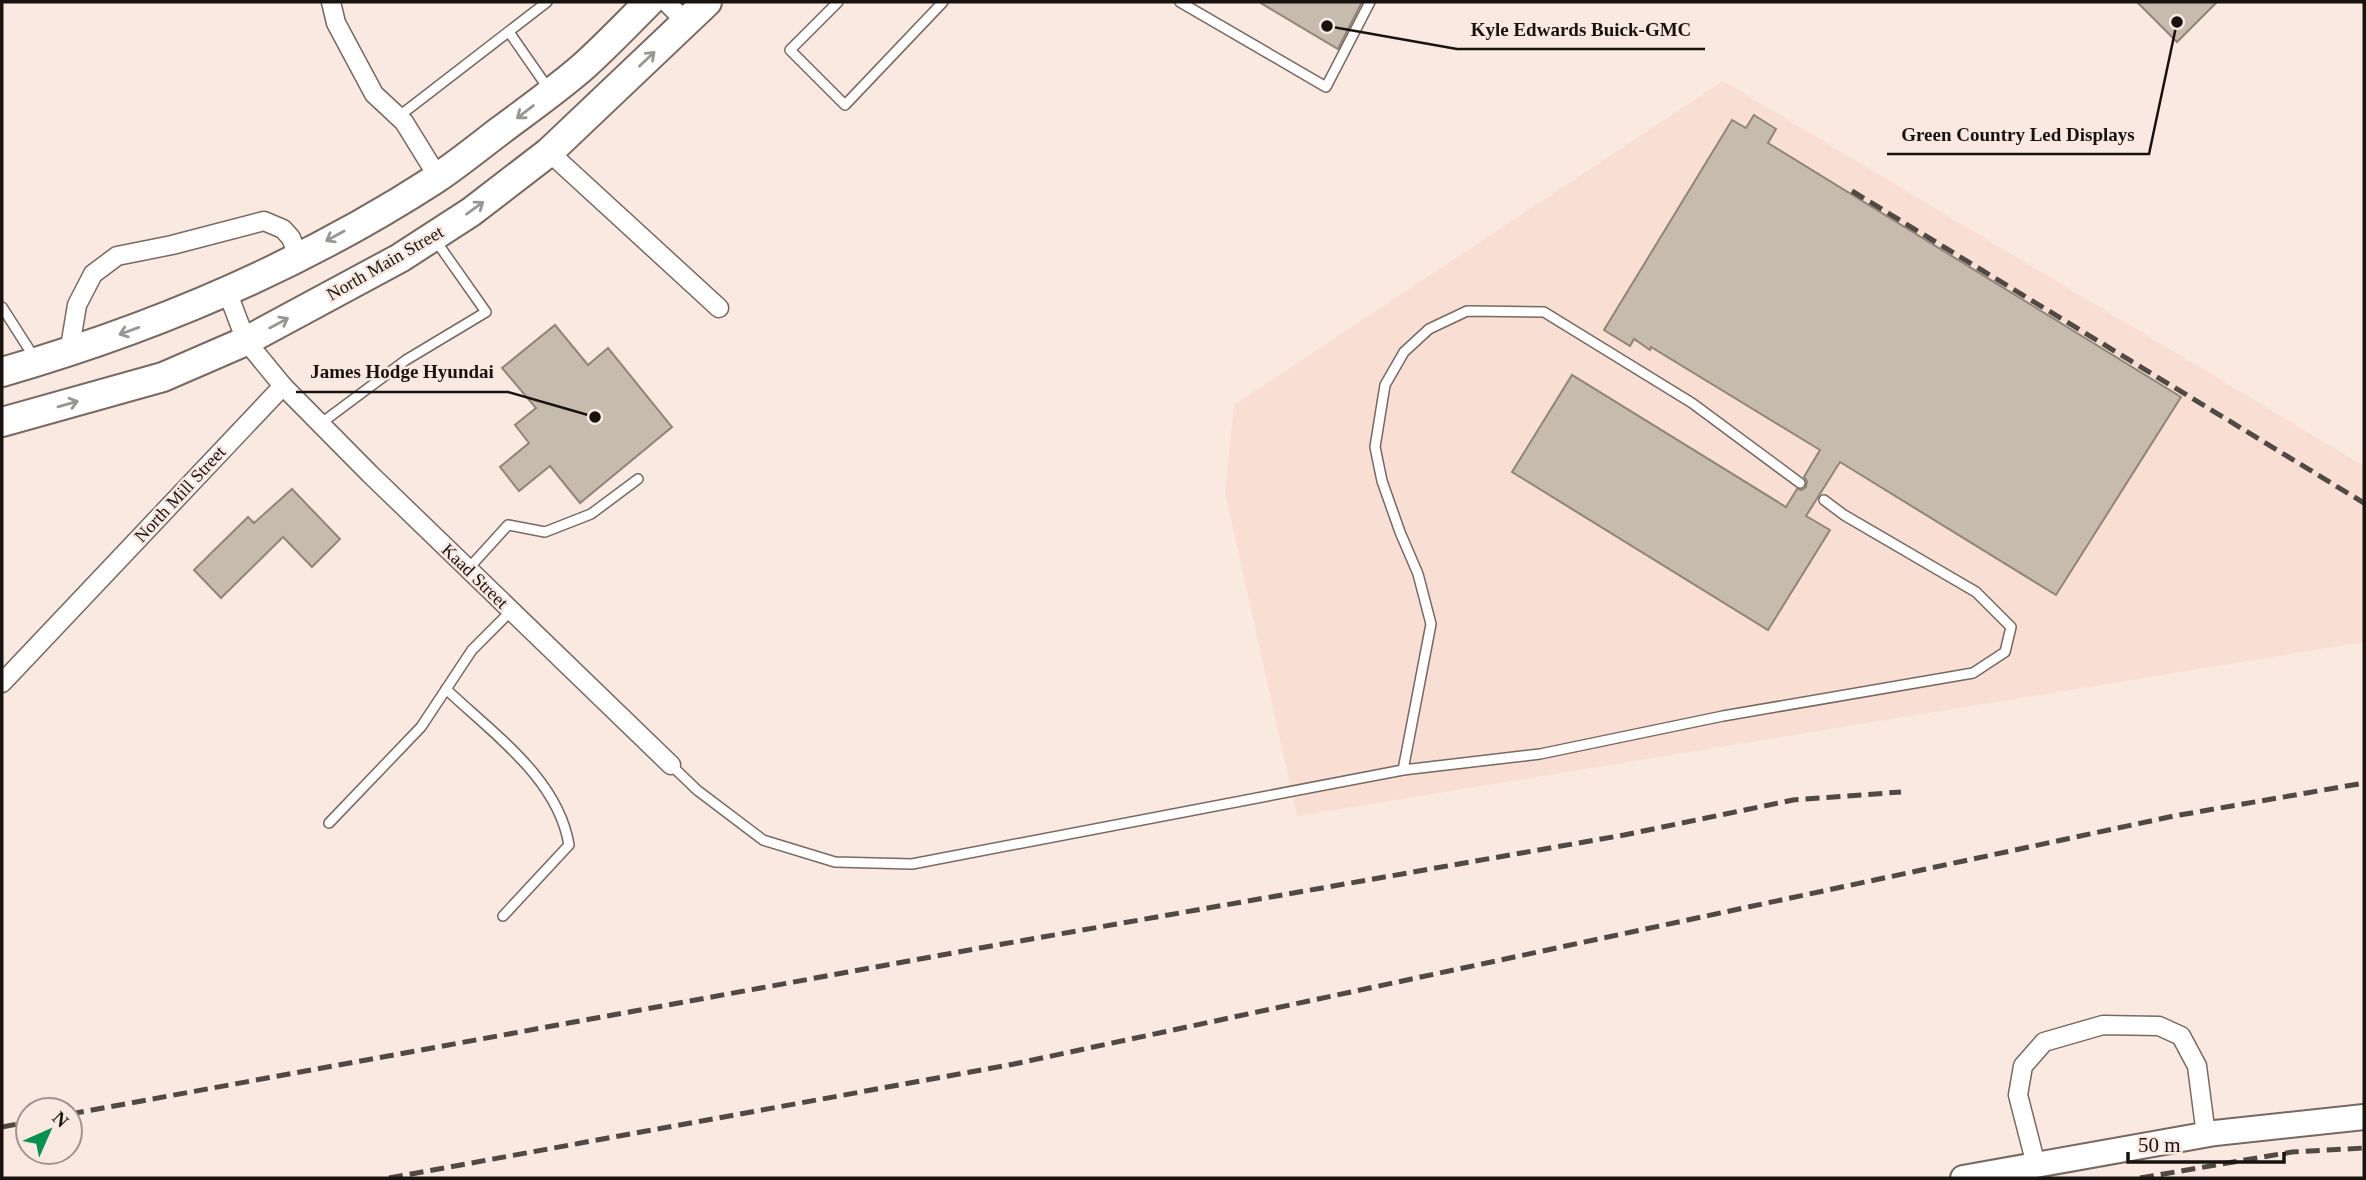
<svg xmlns="http://www.w3.org/2000/svg" width="2366" height="1180" font-family="'Times New Roman',serif">
	<style>
		.built { fill: #f8ded3 }
		.building { fill: #c7bbae; stroke: #908579; stroke-width: 2 }
		.lines { fill: none; stroke-linecap: round; stroke-linejoin: round }
		.lane-casing { stroke: #776861; stroke-width: 12 }
		.street-casing { stroke: #776861; stroke-width: 21 }
		.secondary-casing { stroke: #776861; stroke-width: 28 }
		.primary-casing { stroke: #776861; stroke-width: 32 }
		.lane { stroke: #fff; stroke-width: 9 }
		.street { stroke: #fff; stroke-width: 18 }
		.secondary { stroke: #fff; stroke-width: 24 }
		.primary { stroke: #fff; stroke-width: 28 }
		.rail { stroke: #514944; stroke-width: 5; stroke-dasharray: 14 7; stroke-linecap: butt }
		.oneway { stroke: #989593 }
		.labels { text-anchor: middle; dominant-baseline: central; stroke-width: 5; stroke-linejoin: round; paint-order: stroke }
		.street-label { font-size: 18px; fill: #191310; stroke: #fae9e1 }
		.leader { fill: none; stroke: #191310; stroke-width: 2.5 }
		.callout-dot { fill: #191310; stroke: #fae9e1; stroke-width: 2.5 }
		.callout-label { font-size: 19px; text-anchor: middle; font-weight: bold; fill: #191310; stroke: #fae9e1; stroke-width: 5; stroke-linejoin: round; paint-order: stroke }
	</style>
	<rect width="100%" height="100%" fill="#fae9e1"/>
	<path class="built" d="M1723,81L2364,466V642L1297,816L1225,492L1234,405Z"/>
	<g class="building">
		<path d="M1259,2H1362L1338,49Z"/>
		<path d="M2137,2H2217L2177,42Z"/>
		<path d="M1754,115L1776,129L1768,143L2181,397L2056,595L1840,462L1806,516L1830,530L1768,630L1512,472L1572,375L1786,507L1797,489L1802,490L1806,487L1807,481L1804,477L1820,450L1651,347L1650,350L1634,339L1630,346L1604,330L1732,120L1746,128Z"/>
		<path d="M555,325L588,365L608,348L672,427L580,503L550,466L519,491L500,467L529,443L515,425L536,408L502,368Z"/>
		<path d="M292,489L340,539L312,567L283,537L221,598L194,570L248,517L254,523Z"/>
	</g>
	<g class="lines">
		<g class="lane-casing">
			<g id="lane">
				<path d="M838,2L790,50L845,105L943,2"/>
				<path d="M1180,2L1326,87L1370,2"/>
				<path d="M509,32L550,91"/>
				<path d="M398,117L547,2"/>
				<path d="M2,307L34,357"/>
				<path d="M320,424L406,360L486,312L436,241"/>
				<path d="M1800,483L1692,403L1544,312L1467,311L1429,329L1404,352L1385,385L1375,447L1382,481L1400,532L1418,574L1431,624L1403,770L1540,754L1723,716L1973,673L2005,652L2011,627L1976,592L1844,515L1824,500"/>
				<path d="M468,569L508,525L545,532L591,514L638,479"/>
				<path d="M446,689C492,733 558,778 569,845L503,916"/>
				<path d="M671,765L697,790L763,840L835,862L912,864L1403,770"/>
				<path d="M329,823L421,727L472,650L511,611"/>
			</g>
		</g>
		<g class="street-casing">
			<g id="street">
				<path d="M331,2L336,23L374,94L404,122L438,177"/>
				<path d="M666,2L687,23"/>
				<path d="M549,152L719,308"/>
				<path d="M227,291L246,341L283,386L370,474L671,765"/>
				<path d="M69,353L77,305L93,274L117,256L172,245L264,221L283,229L291,238L298,256"/>
				<path d="M2,683L283,386"/>
				<path d="M2036,1165L2018,1095L2023,1066L2044,1042L2103,1025L2159,1026L2181,1036L2197,1066L2206,1135"/>
			</g>
		</g>
		<g class="secondary-casing">
			<path id="secondary" d="M1963,1178L2215,1133L2364,1117"/>
		</g>
		<g class="primary-casing">
			<g id="primary">
				<path d="M2,372C155,328 303,265 437,178C459,163 480,146 501,130C529,109 559,88 585,65C607,45 628,23 649,2"/>
				<path d="M2,422L163,377L246,341L400,258L471,212L549,152L707,2"/>
			</g>
		</g>
		<use href="#lane" class="lane"/>
		<use href="#street" class="street"/>
		<use href="#secondary" class="secondary"/>
		<use href="#primary" class="primary"/>
		<g class="rail">
			<path d="M1852,191L2364,503"/>
			<path d="M70,1114L980,948L1624,835L1793,800L1901,792"/>
			<path d="M2,1127L28,1122"/>
			<path d="M389,1178L1014,1064L2174,816L2364,783"/>
			<path d="M2140,1178L2292,1152L2364,1148"/>
		</g>
	</g>
	<defs><path id="oneway-shaft" d="M-6 0H5M1.5-3L5.5 0L1.5 3" fill="none" stroke-width="1.6" stroke-linecap="round" stroke-linejoin="round" transform="scale(1.75)"/></defs>
	<g class="oneway">
		<use href="#oneway-shaft" transform="translate(647 59) rotate(-43)"/>
		<use href="#oneway-shaft" transform="translate(525 112) rotate(142)"/>
		<use href="#oneway-shaft" transform="translate(475 208) rotate(-36)"/>
		<use href="#oneway-shaft" transform="translate(335 236) rotate(151)"/>
		<use href="#oneway-shaft" transform="translate(279 323) rotate(-28)"/>
		<use href="#oneway-shaft" transform="translate(129 331) rotate(160)"/>
		<use href="#oneway-shaft" transform="translate(68 404) rotate(-16)"/>
	</g>
	<g class="labels">
		<g class="street-label">
			<text transform="translate(385 263) rotate(-30)">North Main Street</text>
			<text transform="translate(180 494) rotate(-47)">North Mill Street</text>
			<text transform="translate(475 576) rotate(44)">Kaad Street</text>
		</g>
	</g>
	<path class="leader" d="M1327 26L1457 49H1705M2177 22L2149 154H1887M595 417L508 392H296"/>
	<g class="callout-dot">
		<circle cx="1327" cy="26" r="7"/>
		<circle cx="2177" cy="22" r="7"/>
		<circle cx="595" cy="417" r="7"/>
	</g>
	<g class="callout-label">
		<text x="1581" y="36">Kyle Edwards Buick-GMC</text>
		<text x="2018" y="141">Green Country Led Displays</text>
		<text x="402" y="378">James Hodge Hyundai</text>
	</g>
	<rect width="2366" height="1180" fill="none" stroke="#191310" stroke-width="7"/>
	<g transform="translate(49 1131) rotate(45)"><circle r="33" fill="#fae9e1" stroke="#a0938d" stroke-width="2"/>
	<path d="M0-5L12 26L0 18L-12 26Z" fill="#08904e"/>
	<text y="-10" font-size="19" font-weight="bold" text-anchor="middle" fill="#191310">N</text>
	</g>
	<path d="M2128 1152v10h156v-10" fill="none" stroke="#191310" stroke-width="3.5"/>
	<text x="2138" y="1152" font-size="21" fill="#191310" stroke="#fae9e1" stroke-width="5" paint-order="stroke">50 m</text>
</svg>
